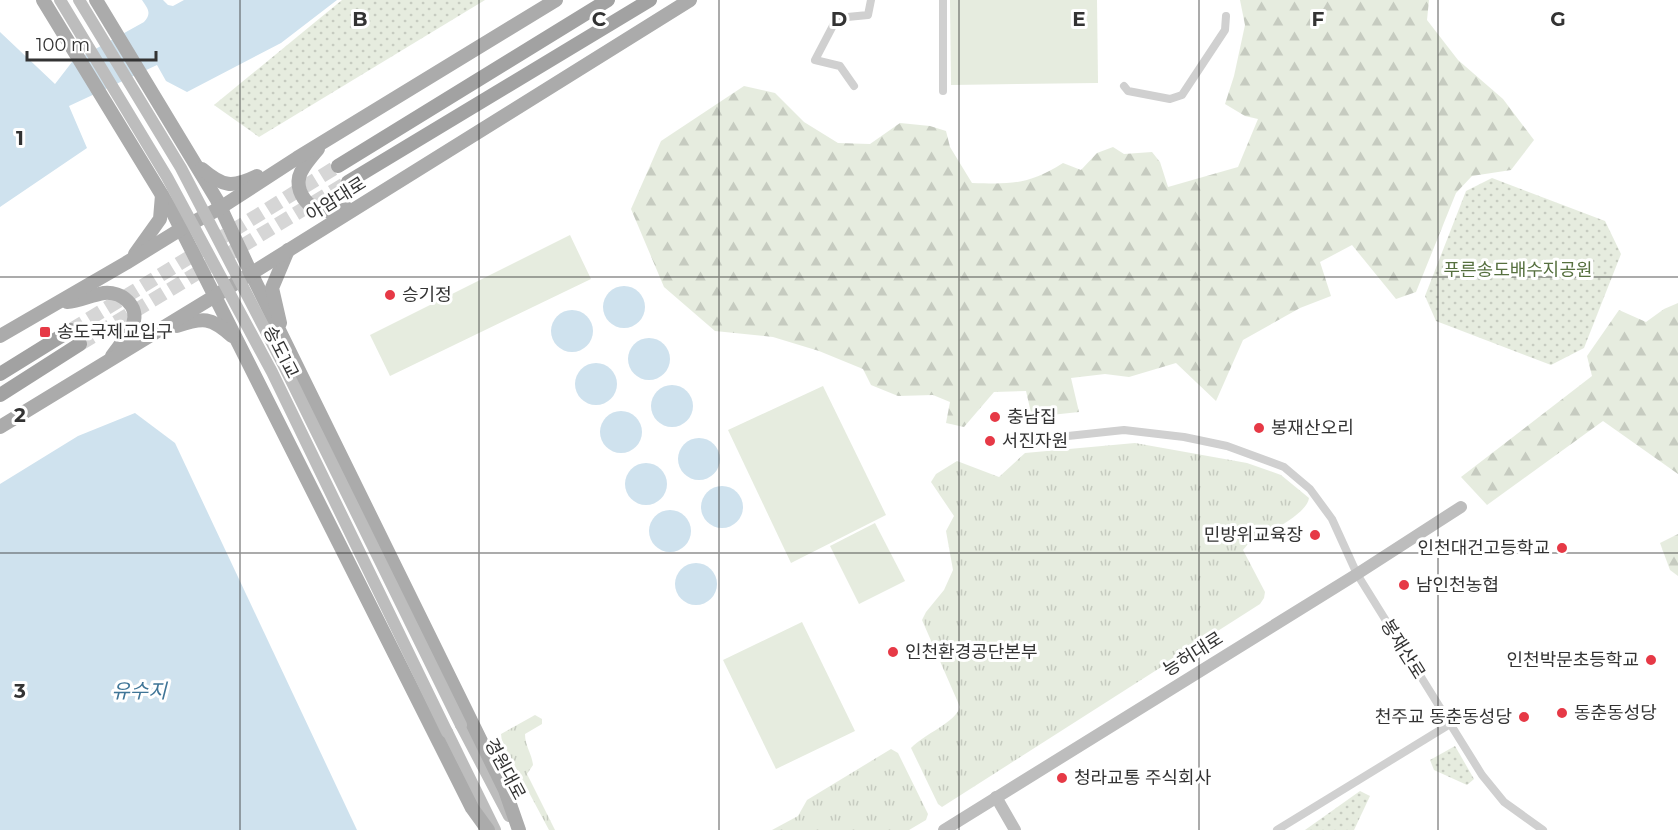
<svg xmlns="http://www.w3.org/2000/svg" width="1678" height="830" font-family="Montserrat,'Noto Sans KR',sans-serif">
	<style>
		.grass { fill: url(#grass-tufts) }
		.forest { fill: url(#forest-firs) }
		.park { fill: url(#park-dots) }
		.pitch { fill: #e6ecdf }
		.water { fill: #cfe2ee }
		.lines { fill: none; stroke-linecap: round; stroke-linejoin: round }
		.trunk-tunnel { stroke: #d6d6d6; stroke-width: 14; stroke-dasharray: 14 7; stroke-linecap: butt }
		.minor { stroke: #d0d0d0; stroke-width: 8 }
		.secondary { stroke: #bdbdbd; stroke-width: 12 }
		.primary { stroke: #ababab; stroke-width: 14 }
		.trunk { stroke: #a2a2a2; stroke-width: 14 }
		.secondary-bridge { stroke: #bdbdbd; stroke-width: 12 }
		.grid { fill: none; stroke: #333; stroke-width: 1.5; stroke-opacity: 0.55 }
		.poi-dot { fill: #e63946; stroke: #fff; stroke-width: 2 }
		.labels { text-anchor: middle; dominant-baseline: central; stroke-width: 6; stroke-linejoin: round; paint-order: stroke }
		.street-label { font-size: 18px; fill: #333; stroke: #fff }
		.park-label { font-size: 18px; fill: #56703f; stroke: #fff }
		.poi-label { font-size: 18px; fill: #333; stroke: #fff; text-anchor: start }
		.water-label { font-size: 20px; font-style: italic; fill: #3f7597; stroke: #fff }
		.grid-label { font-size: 20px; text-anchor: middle; font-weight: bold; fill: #333; stroke: #fff; stroke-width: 6; stroke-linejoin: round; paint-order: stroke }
	</style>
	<defs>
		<pattern id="grass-tufts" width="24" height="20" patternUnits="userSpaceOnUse" patternTransform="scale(1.5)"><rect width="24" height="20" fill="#e6ecdf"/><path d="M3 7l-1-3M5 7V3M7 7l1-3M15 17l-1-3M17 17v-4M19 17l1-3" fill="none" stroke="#c6cbc0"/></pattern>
		<pattern id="forest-firs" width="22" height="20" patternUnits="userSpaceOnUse" patternTransform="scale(1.5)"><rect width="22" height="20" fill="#e6ecdf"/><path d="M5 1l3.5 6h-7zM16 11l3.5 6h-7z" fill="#c6cbc0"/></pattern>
		<pattern id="park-dots" width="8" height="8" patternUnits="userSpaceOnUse" patternTransform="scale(1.5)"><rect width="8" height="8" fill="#e6ecdf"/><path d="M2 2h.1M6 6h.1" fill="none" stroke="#c6cbc0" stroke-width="1.8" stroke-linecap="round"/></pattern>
	</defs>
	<rect width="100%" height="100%" fill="#fff"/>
	<g class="grass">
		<path d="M1135,443L1247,463L1281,475L1309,498C1307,515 1263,535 1248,544L1243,550L1265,592L1264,598L1260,604L942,807L938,804L911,748C924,734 955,723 960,707L922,620L926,612L944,590L953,570L946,531L954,516L931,482L936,474L957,461L999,477L1025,453Z"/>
		<path d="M535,715L542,719V724L525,734C525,746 532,754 533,765L527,774L555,830H549L502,742L501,734Z"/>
		<path d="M891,749L898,753L928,814L926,820L909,830H772L798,816L807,800Z"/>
	</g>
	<g class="forest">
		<path d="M1240,0H1429L1427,20L1458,60L1503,99L1534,140L1511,170L1472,176L1456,193L1416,292L1396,299L1352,245L1320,262L1331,296L1300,308L1243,340L1216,401L1176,363L1129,377L1105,374L1071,378L1079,412L1032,417L1026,391L994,392L964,427L946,423L950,402L933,395L898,396L871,385L863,369L819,351L773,337L715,331L664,287L631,209L661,141L744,86L775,93L804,122L838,143L870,144L900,123L930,126L946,131L950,147L972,183C1012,184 1028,185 1063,163L1081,170L1097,153L1113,147L1124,154L1152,152L1160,162L1168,187L1238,167L1258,119L1245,116L1225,104L1234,76L1245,25Z"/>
		<path d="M1678,303V474L1603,421L1487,505L1461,477L1592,376L1587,356L1619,310L1646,322L1664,309Z"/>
		<path d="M1678,534V576L1670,570L1660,543Z"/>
	</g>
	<g class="park">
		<path d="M342,0H485L259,137L214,105Z"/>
		<path d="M1492,178L1605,221L1621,254L1584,348L1551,365L1436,321L1425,296L1466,191Z"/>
		<path d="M1455,746L1474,779L1467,785L1434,770L1430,760Z"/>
		<path d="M1360,791L1370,796L1354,830H1305Z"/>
	</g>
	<g class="pitch">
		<path d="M950,0H1097L1098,83L951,85Z"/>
		<path d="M570,235L591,279L390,376L370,335Z"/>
		<path d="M823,386L886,515L791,563L728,430Z"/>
		<path d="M875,523L905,581L859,604L830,546Z"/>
		<path d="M802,622L855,731L776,769L723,660Z"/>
	</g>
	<g class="water">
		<path d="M142,0H163L168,5L173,6L184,0H337L281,43L187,92L166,81L157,65L69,106L87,148L0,207V32L55,84L72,62L144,22C152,13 148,9 142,0Z"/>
		<circle cx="624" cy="307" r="21"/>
		<circle cx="572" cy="331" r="21"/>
		<circle cx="649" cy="359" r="21"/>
		<circle cx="596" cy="384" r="21"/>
		<circle cx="672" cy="406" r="21"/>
		<circle cx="621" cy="432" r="21"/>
		<path d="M135,413L175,443L357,830H0V484L78,436Z"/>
		<circle cx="699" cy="459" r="21"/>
		<circle cx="646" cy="484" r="21"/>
		<circle cx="722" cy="507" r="21"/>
		<circle cx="670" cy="531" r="21"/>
		<circle cx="696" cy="584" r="21"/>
	</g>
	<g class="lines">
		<g class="trunk-tunnel">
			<path d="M71,330L338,166"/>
			<path d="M80,344L348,182"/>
		</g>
		<g class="minor">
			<path d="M943,0V91"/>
			<path d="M854,86L840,66L815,60L837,18L868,15L871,0"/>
			<path d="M1124,86L1128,91L1170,99L1182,95L1225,30L1226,16"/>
			<path d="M1021,441L1124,430L1184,437L1227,446L1284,467L1310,489L1332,519L1357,574L1482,775L1504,802L1543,830"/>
			<path d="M1277,830L1450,724"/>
		</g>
		<g class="secondary">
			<path d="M461,725L509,816"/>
			<path d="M447,732L495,830"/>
			<path d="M996,797L1015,830"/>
			<path d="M944,830L1357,574L1461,507"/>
		</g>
		<g class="primary">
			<path d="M43,0L173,213L472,808L488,830"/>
			<path d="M96,0L217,200L251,273L505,790L519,830"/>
			<path d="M318,149C312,156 305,164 301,172C298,178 298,185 300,191C308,212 328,214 348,209"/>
			<path d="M202,169C223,187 232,188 257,176"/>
			<path d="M135,254L160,219L162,195"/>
			<path d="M67,302C80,301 91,295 104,293C121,291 140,306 133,324C129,335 119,346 112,356"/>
			<path d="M280,323L272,288L288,250"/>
			<path d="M177,326C203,317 211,317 232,336"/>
			<path d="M0,336L126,263L181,229L220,208L297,158L556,0"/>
			<path d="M0,427L215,296L690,0"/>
		</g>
		<g class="trunk">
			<path d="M338,166L608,0"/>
			<path d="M348,182L650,0"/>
			<path d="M0,374L71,330"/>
			<path d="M0,395L80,344"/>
		</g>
		<g class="secondary-bridge">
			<path d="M60,0L167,177L272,372L447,732"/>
			<path d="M79,0L181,168L283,364L461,725"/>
		</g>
	</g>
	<path class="grid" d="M240,0V830M479,0V830M719,0V830M959,0V830M1199,0V830M1438,0V830M0,277H1678M0,553H1678"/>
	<g class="poi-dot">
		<circle cx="390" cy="295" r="6"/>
		<rect x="39" y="326" width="12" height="12" rx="3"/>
		<circle cx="995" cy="417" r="6"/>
		<circle cx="1259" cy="428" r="6"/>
		<circle cx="990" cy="441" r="6"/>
		<circle cx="1315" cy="535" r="6"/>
		<circle cx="1562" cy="548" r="6"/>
		<circle cx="1404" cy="585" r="6"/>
		<circle cx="893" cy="652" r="6"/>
		<circle cx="1651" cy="660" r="6"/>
		<circle cx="1562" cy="713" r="6"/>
		<circle cx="1524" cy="717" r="6"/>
		<circle cx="1062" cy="778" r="6"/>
	</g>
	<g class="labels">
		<g class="street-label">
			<text transform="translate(336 199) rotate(-32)">아암대로</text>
			<text transform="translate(281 352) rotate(63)">송도1교</text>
			<text transform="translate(1403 649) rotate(58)">봉재산로</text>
			<text transform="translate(1193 654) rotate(-32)">능허대로</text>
			<text transform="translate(505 769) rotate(62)">경원대로</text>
		</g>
		<g class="park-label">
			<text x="1518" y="270">푸른송도배수지공원</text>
		</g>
		<g class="poi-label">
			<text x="402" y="295">승기정</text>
			<text x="57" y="332">송도국제교입구</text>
			<text x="1007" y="417">충남집</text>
			<text x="1271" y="428">봉재산오리</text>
			<text x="1002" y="441">서진자원</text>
			<text x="1303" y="535" text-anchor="end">민방위교육장</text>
			<text x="1550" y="548" text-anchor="end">인천대건고등학교</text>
			<text x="1416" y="585">남인천농협</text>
			<text x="905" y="652">인천환경공단본부</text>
			<text x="1639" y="660" text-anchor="end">인천박문초등학교</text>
			<text x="1574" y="713">동춘동성당</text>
			<text x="1512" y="717" text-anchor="end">천주교 동춘동성당</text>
			<text x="1074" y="778">청라교통 주식회사</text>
		</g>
		<g class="water-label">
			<text x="139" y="691">유수지</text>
		</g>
	</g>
	<g class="grid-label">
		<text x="360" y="26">B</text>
		<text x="599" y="26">C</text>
		<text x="839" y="26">D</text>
		<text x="1079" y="26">E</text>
		<text x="1318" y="26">F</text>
		<text x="1558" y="26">G</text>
		<text x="20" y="145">1</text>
		<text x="20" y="422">2</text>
		<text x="20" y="698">3</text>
	</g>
	<path d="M27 51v9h129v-9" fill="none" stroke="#333333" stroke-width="3"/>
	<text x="36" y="51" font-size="18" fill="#333333" stroke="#ffffff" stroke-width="4.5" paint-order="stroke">100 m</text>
</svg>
